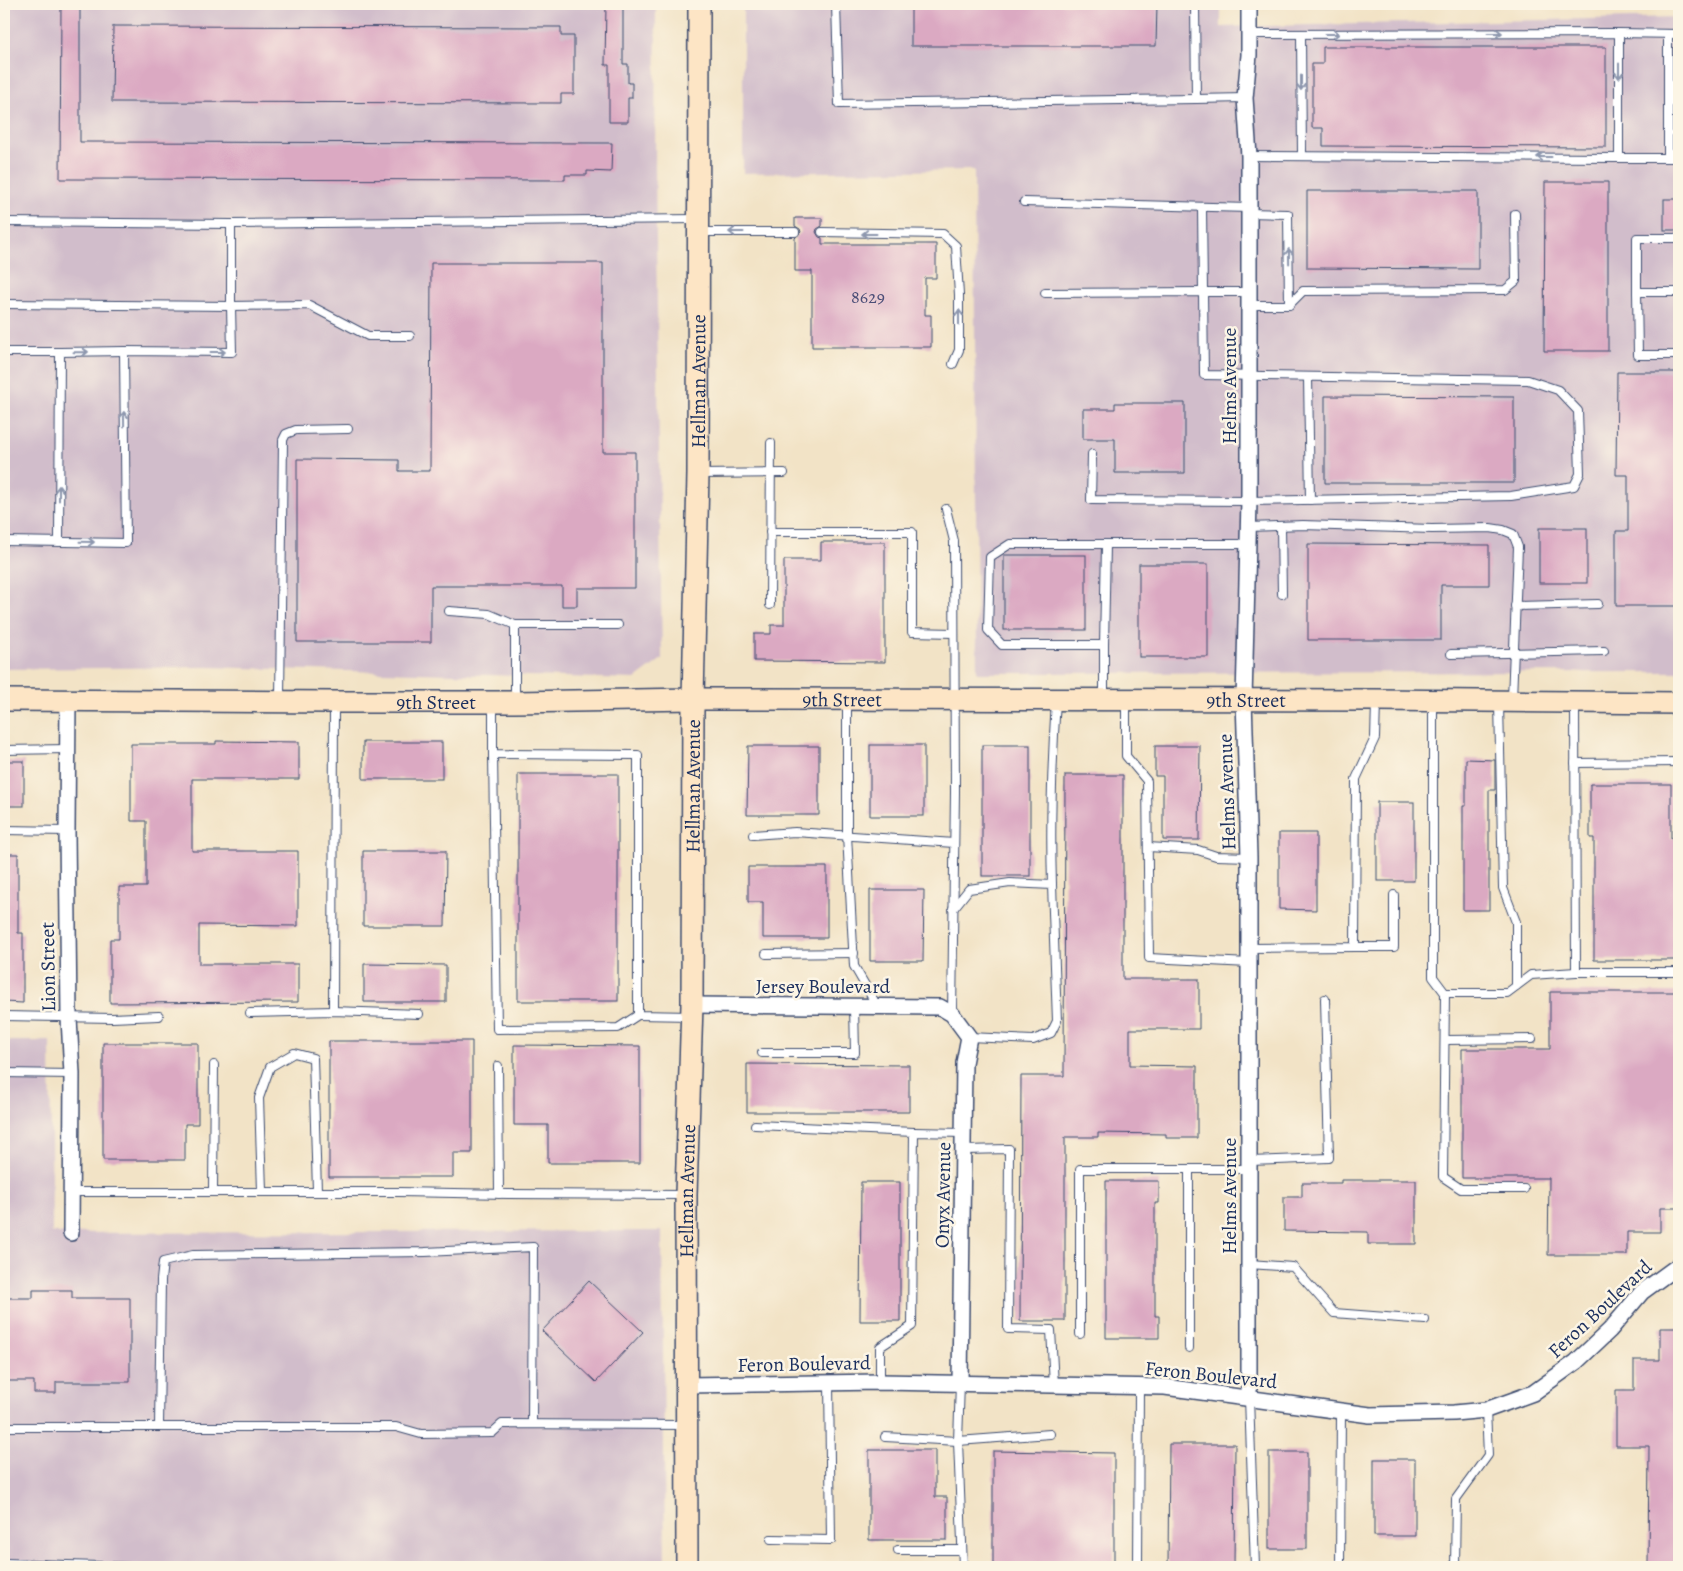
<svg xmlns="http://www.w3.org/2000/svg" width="1683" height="1571" font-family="Alegreya,serif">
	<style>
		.industrial { fill: #d1bdcb }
		.building { fill: #dba9c2 }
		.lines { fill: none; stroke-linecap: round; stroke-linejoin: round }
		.lane-casing { stroke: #3b4a6e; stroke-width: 10 }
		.street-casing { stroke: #3b4a6e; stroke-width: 18 }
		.secondary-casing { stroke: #3b4a6e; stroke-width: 24 }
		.lane { stroke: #fff; stroke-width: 8 }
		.street { stroke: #fff; stroke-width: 15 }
		.secondary { stroke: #fde5c5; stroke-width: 21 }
		.oneway { stroke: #8d97ae }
		.labels { text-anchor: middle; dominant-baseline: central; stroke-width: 5; stroke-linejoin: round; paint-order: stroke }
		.number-label { font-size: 18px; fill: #4b4e77 }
		.street-label { font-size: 20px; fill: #1b2f5e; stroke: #fcf5e5 }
	</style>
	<rect width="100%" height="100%" fill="#fcf5e5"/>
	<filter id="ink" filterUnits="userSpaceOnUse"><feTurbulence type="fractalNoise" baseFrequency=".02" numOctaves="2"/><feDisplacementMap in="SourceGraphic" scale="10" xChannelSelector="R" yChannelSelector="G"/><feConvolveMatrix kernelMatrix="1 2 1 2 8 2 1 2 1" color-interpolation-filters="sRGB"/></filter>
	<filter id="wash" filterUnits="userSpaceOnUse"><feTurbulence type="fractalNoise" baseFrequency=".0096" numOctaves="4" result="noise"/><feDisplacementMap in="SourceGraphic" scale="20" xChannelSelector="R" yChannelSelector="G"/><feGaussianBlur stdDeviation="1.12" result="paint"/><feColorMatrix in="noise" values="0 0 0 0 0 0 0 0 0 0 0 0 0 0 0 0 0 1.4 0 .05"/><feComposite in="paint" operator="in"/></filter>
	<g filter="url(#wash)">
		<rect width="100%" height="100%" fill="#f2e3c6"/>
		<g class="industrial">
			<path d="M4,4H656L655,167L662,659L635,679L206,667L4,669Z"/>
			<path d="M743,4H1221V27L1679,17V672L977,673L974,170L743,173Z"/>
			<path d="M4,1041H50L52,1233L662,1231L665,1567H4Z"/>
		</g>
		<g id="blocks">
			<g class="building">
				<path d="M61,4H80V142L612,143L611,172L587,171V175H565V180L60,179Z"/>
				<path d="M606,4H623V64H628V83H632V98H628V122H609V65H605Z"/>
				<path d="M911,4H1157L1156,46H911Z"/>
				<path d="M113,26L561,27V36H574V94H561V103L112,102Z"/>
				<path d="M1323,47H1606V147L1323,146V128H1312V64H1323Z"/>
				<path d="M1545,182H1608V351H1544Z"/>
				<path d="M1307,191H1478V269L1307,268Z"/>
				<rect x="1664" y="199" width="15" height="31"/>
				<path d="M795,218H822V226L817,229L816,232L819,237L822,238V244H936V278H925V315H931V347H812V271H795V238L801,232L800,229L795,226Z"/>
				<path d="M431,263H603V452H635V588H577V606H562V586H431V642H297V459L399,460V471H430Z"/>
				<path d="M1617,372H1679V606H1616V531H1628V475H1616Z"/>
				<path d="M1325,396L1514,397V483H1325Z"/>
				<path d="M1115,403H1185V473H1115V439H1083V409H1115Z"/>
				<rect x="1539" y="528" width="48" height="55"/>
				<path d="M821,542H885V662L754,661V634H771V625H784V560H821Z"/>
				<path d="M1308,544L1489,545V585H1441V640H1308Z"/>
				<rect x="1004" y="555" width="82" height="75"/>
				<rect x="1139" y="564" width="69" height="93"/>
				<path d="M216,741L299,742V779H192V851H298V926L199,925V964H298V1002L110,1003V939H119V887H146V821H131V744H216Z"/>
				<rect x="363" y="742" width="79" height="37"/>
				<rect x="870" y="745" width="54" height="71"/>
				<rect x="982" y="745" width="48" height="131"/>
				<path d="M748,746H819V815H747Z"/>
				<path d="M1155,746H1200L1199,840H1163V776H1155Z"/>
				<path d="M1466,759L1495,760V790H1489V910H1463V806H1466Z"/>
				<rect x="4" y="761" width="20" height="45"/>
				<rect x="518" y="774" width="100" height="227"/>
				<path d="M1065,775H1123V979H1199V1029H1130V1065L1197,1066V1138H1166V1134L1098,1133V1137H1065V1321H1020L1021,1076H1064Z"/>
				<path d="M1590,784H1671V838H1676L1675,960H1594V838H1590Z"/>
				<rect x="1377" y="802" width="37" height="79"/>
				<path d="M1279,833H1316V910L1279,909Z"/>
				<path d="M363,851H446L445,926H363Z"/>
				<path d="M4,854H18V933H23V1003L4,1002Z"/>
				<path d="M748,867H827V938H763V902H748Z"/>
				<path d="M870,890H924L923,961H870Z"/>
				<path d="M364,964L446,965V1002H364Z"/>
				<path d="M1550,992H1679V1208H1660V1232H1627V1255H1548L1549,1178H1462V1049H1550Z"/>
				<path d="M329,1041H472V1153H453V1177H329Z"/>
				<path d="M103,1043H198V1124H185V1160H103Z"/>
				<path d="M514,1045L640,1046V1163H548V1125H514Z"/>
				<path d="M747,1064L909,1065V1112H747Z"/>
				<path d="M1341,1180H1416V1244H1368V1232L1284,1231V1197H1302V1183H1341Z"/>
				<path d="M1106,1181H1159V1203H1155V1316H1159V1338H1106Z"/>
				<path d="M861,1182H900V1321H860Z"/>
				<path d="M589,1281L643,1332L596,1382L542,1331Z"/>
				<path d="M33,1290H72V1298H130V1382H56V1393H34V1381H4V1298H33Z"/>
				<path d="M1660,1328H1679V1567H1648L1649,1446H1616V1390H1634V1360H1660Z"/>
				<path d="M1169,1444H1235L1234,1567H1168Z"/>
				<path d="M869,1450H935V1497H947V1540H869Z"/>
				<path d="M993,1451L1114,1453V1567H993Z"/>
				<rect x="1269" y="1452" width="38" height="97"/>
				<rect x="1374" y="1459" width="41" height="77"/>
			</g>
		</g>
	</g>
	<g filter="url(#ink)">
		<use href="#blocks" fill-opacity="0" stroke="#3b4a6e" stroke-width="1"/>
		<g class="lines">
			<g class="lane-casing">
				<g id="lane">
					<path d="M836,4L839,104L1196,99"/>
					<path d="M1195,4L1196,99L1245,98"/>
					<path d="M1619,33L1679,34"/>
					<path d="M1249,34L1619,33V158L1249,156"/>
					<path d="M1301,34L1302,156"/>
					<path d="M1668,34V158"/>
					<path d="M1619,158H1679"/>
					<path d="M1024,202L1249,208"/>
					<path d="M1202,207L1203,292H1249"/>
					<path d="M1249,213L1288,214L1289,305"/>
					<path d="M4,222L231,224L697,219"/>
					<path d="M701,232H795"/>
					<path d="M822,232L943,234L956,246L959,295V350L953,364"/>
					<path d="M1679,238H1637V292H1679"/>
					<path d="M1637,292L1638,355H1679"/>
					<path d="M1045,293L1203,292L1204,375L1528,380L1558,390L1578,411L1580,474L1574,486L1511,496L1249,501L1091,500L1092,454"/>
					<path d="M4,304L231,306V224"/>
					<path d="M1249,305H1289L1303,291L1505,290L1516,281L1515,214"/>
					<path d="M4,352H60"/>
					<path d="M1308,377L1310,500"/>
					<path d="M698,474L784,473"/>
					<path d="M946,509L954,541L955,792L952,1014"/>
					<path d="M1281,526L1282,594"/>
					<path d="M1248,527L1303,525L1432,529L1490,528L1503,530L1513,534L1518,547L1512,699"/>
					<path d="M770,532H912V632L954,633"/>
					<path d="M4,541L126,543L124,351L232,352L231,306L309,305L368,336H410"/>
					<path d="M59,542L60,352L124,351"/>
					<path d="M770,605L771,443"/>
					<path d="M1515,606L1598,604"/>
					<path d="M449,611L489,614L515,625"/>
					<path d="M1104,645L1106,544"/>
					<path d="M1451,654L1604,651"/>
					<path d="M280,699L283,440L286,434L296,430L348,429"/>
					<path d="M1104,699V645H1002L988,630L990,557L1010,544H1247"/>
					<path d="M515,700V625H618"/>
					<path d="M1433,701V977L1445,993H1507L1531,975L1576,972"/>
					<path d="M847,702V835L854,966L877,1006"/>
					<path d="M1126,702V756L1147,781L1149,958L1249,963"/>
					<path d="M1499,703L1503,888L1516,922V986"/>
					<path d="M493,704V754L638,755V1015L691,1016"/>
					<path d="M1575,704L1576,972H1679"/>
					<path d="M4,750L69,749"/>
					<path d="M493,754L497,1029L618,1028L638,1015"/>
					<path d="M1575,763L1679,762"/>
					<path d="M4,830L67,831"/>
					<path d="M753,835L795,832L954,843"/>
					<path d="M1148,847L1198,850L1216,856L1249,857"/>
					<path d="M1052,885C1050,823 1052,762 1056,700"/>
					<path d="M953,909L969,889L1010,883L1052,885L1057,1021L1051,1033L1033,1040L969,1037"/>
					<path d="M1355,947H1394V895"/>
					<path d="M1249,948L1355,947L1356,779L1375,738L1376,702"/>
					<path d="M766,954L854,953"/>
					<path d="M1445,993L1443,1177L1461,1189H1524"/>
					<path d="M333,1011L334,704"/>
					<path d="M250,1013L333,1011L419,1014"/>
					<path d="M4,1016L112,1018L159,1016"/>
					<path d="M1446,1040L1532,1039"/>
					<path d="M762,1053H855L854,1006"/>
					<path d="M498,1066L499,1194"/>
					<path d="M4,1073L72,1074"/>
					<path d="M755,1125L914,1132"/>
					<path d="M964,1150L1009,1149L1008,1329L1051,1330L1054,1386"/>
					<path d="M1249,1161L1329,1158L1325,999"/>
					<path d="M1189,1169V1348"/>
					<path d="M213,1191L214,1065"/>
					<path d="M262,1191L259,1098L270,1067L294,1053L313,1058L317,1191"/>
					<path d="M72,1192H399L508,1194L684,1195"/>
					<path d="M1249,1264L1293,1267L1334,1313L1425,1320"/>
					<path d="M1080,1334V1169H1249"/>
					<path d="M880,1382V1347L912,1326L914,1132L964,1133"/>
					<path d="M960,1383L958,1441L963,1567"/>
					<path d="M1249,1398L1255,1567"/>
					<path d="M4,1427H396L421,1434L492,1433L502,1424L686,1425"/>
					<path d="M159,1427L161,1280L163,1262L193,1255L425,1252L533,1247L532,1424"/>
					<path d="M885,1437L958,1441L1050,1434"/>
					<path d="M771,1539L831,1540L829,1383"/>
					<path d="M898,1550H962"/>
					<path d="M4,1563L130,1567"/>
					<path d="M1138,1567L1139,1387"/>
					<path d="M1340,1567L1341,1412"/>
					<path d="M1455,1567L1456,1499L1488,1455L1486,1410"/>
				</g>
			</g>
			<g class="street-casing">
				<g id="street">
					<path d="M1249,4V55L1245,98L1249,156V501L1244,700L1249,857V1398"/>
					<path d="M68,700L67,831L69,1018L72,1074L71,1233"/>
					<path d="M692,1005L940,1007L952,1014L969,1037L964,1063L960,1383"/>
					<path d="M686,1385L880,1382L1165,1387L1370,1415L1454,1413L1486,1410L1533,1393L1576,1362L1610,1330L1642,1292L1679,1265"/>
				</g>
			</g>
			<g class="secondary-casing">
				<g id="secondary">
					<path id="s1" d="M4,700L334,702H515L693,699L1376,700L1679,703"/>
					<path id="s2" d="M687,1567L686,1195L692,1005L693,699L698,474L699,4"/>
				</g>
			</g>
			<use href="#lane" class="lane"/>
			<use href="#street" class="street"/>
			<use href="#secondary" class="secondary"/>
		</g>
		<defs><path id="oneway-shaft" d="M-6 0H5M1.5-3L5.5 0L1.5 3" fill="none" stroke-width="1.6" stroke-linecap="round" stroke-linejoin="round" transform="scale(1.25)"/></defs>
		<g class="oneway">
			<use href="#oneway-shaft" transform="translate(1495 33)"/>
			<use href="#oneway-shaft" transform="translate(1332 34)"/>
			<use href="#oneway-shaft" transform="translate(1619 71) rotate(90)"/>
			<use href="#oneway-shaft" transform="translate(1301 83) rotate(90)"/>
			<use href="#oneway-shaft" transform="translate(1544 157) rotate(-180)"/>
			<use href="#oneway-shaft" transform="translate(736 232) rotate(180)"/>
			<use href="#oneway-shaft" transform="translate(869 234) rotate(-180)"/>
			<use href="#oneway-shaft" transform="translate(1289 256) rotate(-91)"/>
			<use href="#oneway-shaft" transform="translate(959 317) rotate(-90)"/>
			<use href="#oneway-shaft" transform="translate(81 352) rotate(-1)"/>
			<use href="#oneway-shaft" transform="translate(218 352)"/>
			<use href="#oneway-shaft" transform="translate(124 419) rotate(-91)"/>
			<use href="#oneway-shaft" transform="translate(59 493) rotate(-90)"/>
			<use href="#oneway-shaft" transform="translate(87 542) rotate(1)"/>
		</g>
	</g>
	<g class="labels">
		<g class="number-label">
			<text x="868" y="297">8629</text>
		</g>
		<g class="street-label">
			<text stroke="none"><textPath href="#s2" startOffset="1186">Hellman Avenue</textPath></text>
			<text transform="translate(1229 386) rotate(-90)">Helms Avenue</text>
			<text stroke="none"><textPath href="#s1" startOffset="838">9th Street</textPath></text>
			<text stroke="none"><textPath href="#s1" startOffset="1242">9th Street</textPath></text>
			<text stroke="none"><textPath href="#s1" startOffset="432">9th Street</textPath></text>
			<text stroke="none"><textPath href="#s2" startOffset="781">Hellman Avenue</textPath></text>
			<text transform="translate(1227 792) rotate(-92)">Helms Avenue</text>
			<text transform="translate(48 967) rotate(-91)">Lion Street</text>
			<text x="823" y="986">Jersey Boulevard</text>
			<text stroke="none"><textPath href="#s2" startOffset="376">Hellman Avenue</textPath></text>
			<text transform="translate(943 1195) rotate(-89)">Onyx Avenue</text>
			<text transform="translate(1229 1196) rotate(-90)">Helms Avenue</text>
			<text transform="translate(1600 1309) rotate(-43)">Feron Boulevard</text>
			<text transform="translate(804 1364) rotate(-1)">Feron Boulevard</text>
			<text transform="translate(1211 1375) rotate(6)">Feron Boulevard</text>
		</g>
	</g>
	<rect width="1683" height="1571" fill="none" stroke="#fcf5e5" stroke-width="20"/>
</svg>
